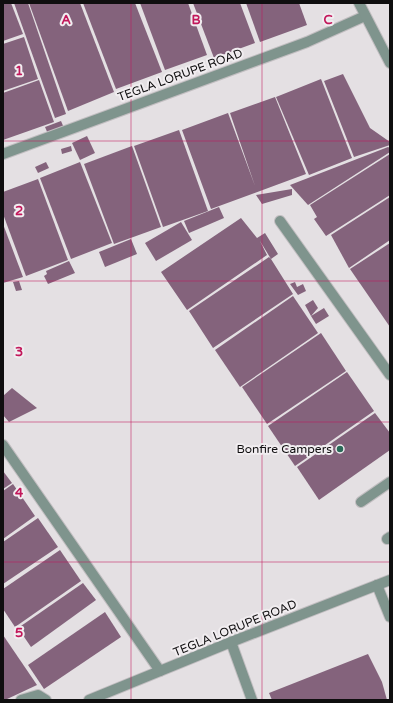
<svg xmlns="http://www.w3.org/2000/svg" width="393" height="703" font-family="'Varela Round',sans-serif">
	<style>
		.building { fill: #84637c }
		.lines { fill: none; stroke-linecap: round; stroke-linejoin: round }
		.service-casing { stroke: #c2bec1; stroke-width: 12 }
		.minor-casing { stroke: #c2bec1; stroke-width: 12 }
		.service { stroke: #7f948d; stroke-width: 10 }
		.minor { stroke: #7f948d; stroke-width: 10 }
		.grid { fill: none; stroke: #c2185b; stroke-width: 1; stroke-opacity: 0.55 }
		.poi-dot { fill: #296a58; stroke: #f1edf0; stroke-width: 1.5 }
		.labels { text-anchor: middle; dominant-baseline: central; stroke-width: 4; stroke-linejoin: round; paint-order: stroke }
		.street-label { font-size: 12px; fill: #0f0e0f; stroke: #f1edf0 }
		.poi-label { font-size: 12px; fill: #0f0e0f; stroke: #f1edf0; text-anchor: end }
		.grid-label { font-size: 13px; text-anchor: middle; font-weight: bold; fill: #c2185b; stroke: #f1edf0; stroke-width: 4; stroke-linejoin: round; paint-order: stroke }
	</style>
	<rect width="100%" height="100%" fill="#e4e0e3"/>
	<g class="building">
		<path d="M3,3H11L23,34L3,41Z"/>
		<path d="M14,3H28L66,114L55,118Z"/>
		<path d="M29,3H80L114,92L68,111Z"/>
		<path d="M83,3H135L162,72L116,89Z"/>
		<path d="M140,3H188L207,55L165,70Z"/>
		<path d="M193,3H240L255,43L214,58Z"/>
		<path d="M246,3H299L307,25L260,42Z"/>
		<path d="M24,37L38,79L3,91V44Z"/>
		<path d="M343,74L370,128L390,142V145L354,157L324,81Z"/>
		<path d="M321,79L352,158L309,175L276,97Z"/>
		<path d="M39,80L54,122L3,140V93Z"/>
		<path d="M275,97L306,174L211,209L182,130L228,113L255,186L230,113Z"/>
		<path d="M61,121L64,128L48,134L45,127Z"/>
		<path d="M179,130L208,211L163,227L134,146Z"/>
		<path d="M87,136L95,153L80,160L72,143Z"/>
		<path d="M71,146L72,151L62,154L61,149Z"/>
		<path d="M132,146L161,227L114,244L84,164Z"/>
		<path d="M388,147L390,148V152L308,205L290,185Z"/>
		<path d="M390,154V195L326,236L314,219L317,217L310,205Z"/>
		<path d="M46,162L49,168L38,173L35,167Z"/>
		<path d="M80,162L112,243L71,259L40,178Z"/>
		<path d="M38,179L68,260L26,276L3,214V192Z"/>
		<path d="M292,189V195L262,204L256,195Z"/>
		<path d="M390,197V240L349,268L331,235Z"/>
		<path d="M219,207L224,218L189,233L184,221Z"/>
		<path d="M241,218L257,238L265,233L278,254L271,259L293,294L213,348L189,311L269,257L271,259L260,241L267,255L187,310L161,272Z"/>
		<path d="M181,222L192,240L156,261L145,243Z"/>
		<path d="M3,224L23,277L3,283Z"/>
		<path d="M131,239L137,254L105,267L99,252Z"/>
		<path d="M390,243V327L350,269Z"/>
		<path d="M69,261L75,273L48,284L44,276L47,274L46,271Z"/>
		<path d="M19,281L22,290L16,291L13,282Z"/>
		<path d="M295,282L297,287L303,284L306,291L298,295L290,284Z"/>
		<path d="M293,296L318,333L240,387L215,350Z"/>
		<path d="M313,300L318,308L311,316L324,308L329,316L316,324L311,316L305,305Z"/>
		<path d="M321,333L346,371L267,424L242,387Z"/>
		<path d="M347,372L374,411L295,466L268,426Z"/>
		<path d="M12,388L37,408L9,422L3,415V396Z"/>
		<path d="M375,413L390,433V450L319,500L297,467Z"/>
		<path d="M3,471L12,483L3,489Z"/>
		<path d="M13,484L35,516L3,539V491Z"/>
		<path d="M38,518L58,547L3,584V542Z"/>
		<path d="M60,550L81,581L15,627L3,609V589Z"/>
		<path d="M83,583L96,600L31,647L18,628Z"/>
		<path d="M105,612L121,637L44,689L28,665Z"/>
		<path d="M3,635L37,685L5,700H3Z"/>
		<path d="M368,654L382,682L387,700H272L269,693Z"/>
	</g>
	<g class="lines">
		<g class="service-casing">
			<g id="service">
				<path d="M3,154L307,42L365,16"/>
				<path d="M280,221L390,375"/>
				<path d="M3,445L160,671"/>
				<path d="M361,502L390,482"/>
				<path d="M387,539L390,537"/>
				<path d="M231,642L252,700"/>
				<path d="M21,700L38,695L46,700"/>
			</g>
		</g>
		<g class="minor-casing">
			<g id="minor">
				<path d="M359,3L390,63"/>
				<path d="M377,585L390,617"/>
				<path d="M89,700L231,642L390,580"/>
			</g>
		</g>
		<use href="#service" class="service"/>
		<use href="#minor" class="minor"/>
	</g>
	<path class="grid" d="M131,3V700M262,3V700M3,141H390M3,281H390M3,422H390M3,562H390"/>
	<circle class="poi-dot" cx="340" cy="449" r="4"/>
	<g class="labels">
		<g class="street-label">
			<text transform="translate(180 75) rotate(-20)">TEGLA LORUPE ROAD</text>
			<text transform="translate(235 628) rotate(-22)">TEGLA LORUPE ROAD</text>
		</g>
		<g class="poi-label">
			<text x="332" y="449">Bonfire Campers</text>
		</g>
	</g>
	<g class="grid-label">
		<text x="66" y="24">A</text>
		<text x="196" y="24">B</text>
		<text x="328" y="24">C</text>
		<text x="19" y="75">1</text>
		<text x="19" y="215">2</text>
		<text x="19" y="356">3</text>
		<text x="19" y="497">4</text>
		<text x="19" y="637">5</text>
	</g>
	<rect width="393" height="703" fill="none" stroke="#0f0e0f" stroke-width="8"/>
</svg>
